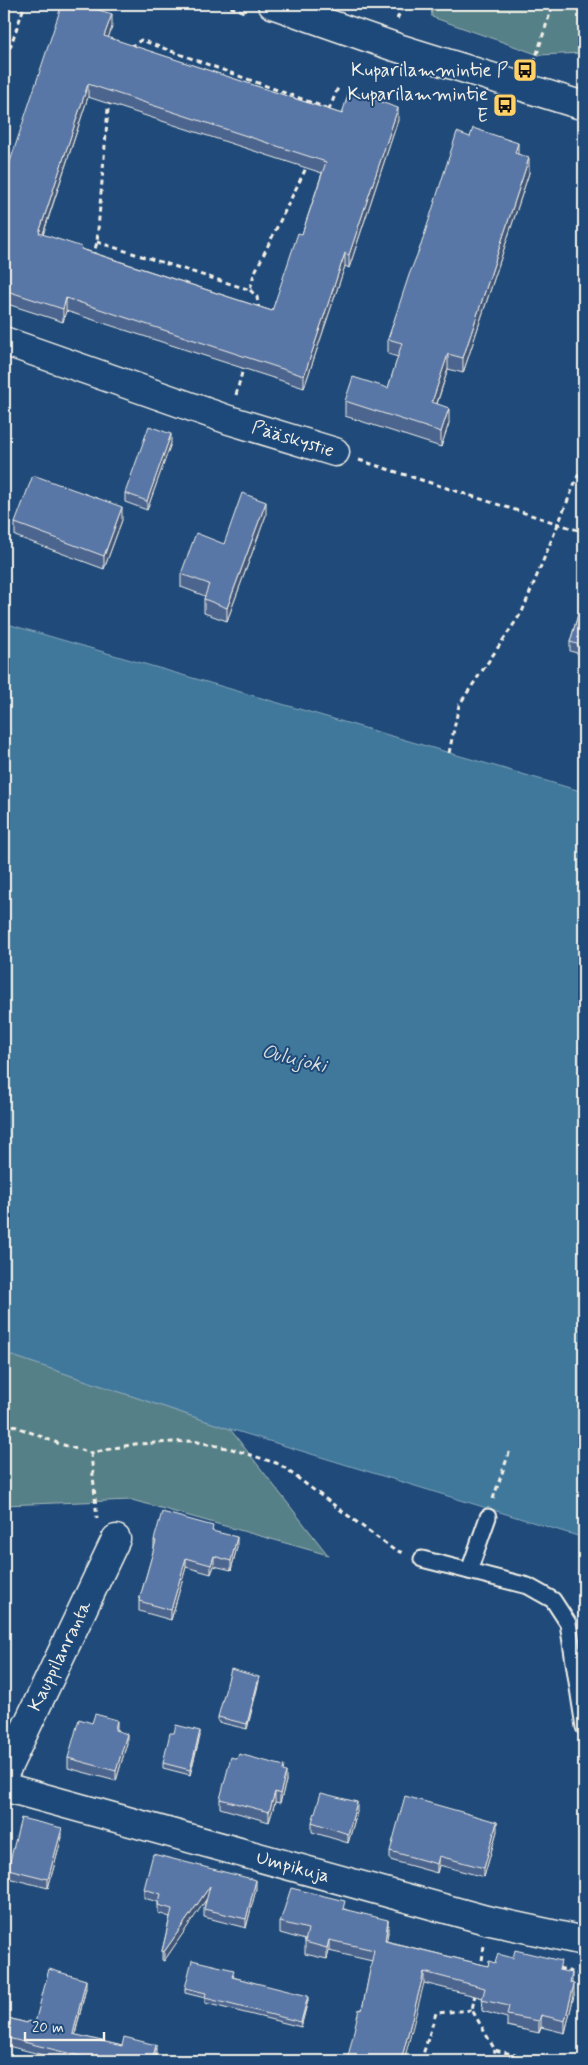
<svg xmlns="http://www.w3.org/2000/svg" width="588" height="2065" font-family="Mynerve,sans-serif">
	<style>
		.green { fill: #578088; stroke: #a6b8b8 }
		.water { fill: #40789c; stroke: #88a8ba }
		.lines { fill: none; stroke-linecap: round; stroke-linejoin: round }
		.service-casing { stroke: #f4f1e8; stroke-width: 19 }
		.minor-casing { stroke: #f4f1e8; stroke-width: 31 }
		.tertiary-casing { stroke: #f4f1e8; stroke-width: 31 }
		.path { stroke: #f4f1e8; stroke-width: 3; stroke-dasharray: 5 4; stroke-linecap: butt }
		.service { stroke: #1f4a7a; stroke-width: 15 }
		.minor { stroke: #1f4a7a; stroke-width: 28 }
		.tertiary { stroke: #1f4a7a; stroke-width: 28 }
		.wall { fill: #4c658f; stroke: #f4f1e8; fill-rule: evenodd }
		.shaded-wall { fill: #3e5374; stroke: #f4f1e8 }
		.building { fill: #5876a6; stroke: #f4f1e8; fill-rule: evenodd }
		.labels { text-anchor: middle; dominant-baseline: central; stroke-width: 4; stroke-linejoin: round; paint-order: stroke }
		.poi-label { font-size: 19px; fill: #f4f1e8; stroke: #1f4a7a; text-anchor: end }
		.street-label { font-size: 19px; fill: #f4f1e8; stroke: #1f4a7a }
		.water-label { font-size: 20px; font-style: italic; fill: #d9dfdd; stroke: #1f4a7a }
	</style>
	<rect width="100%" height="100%" fill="#1f4a7a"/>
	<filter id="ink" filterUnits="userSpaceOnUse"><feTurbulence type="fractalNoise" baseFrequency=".02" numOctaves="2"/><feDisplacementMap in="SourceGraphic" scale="10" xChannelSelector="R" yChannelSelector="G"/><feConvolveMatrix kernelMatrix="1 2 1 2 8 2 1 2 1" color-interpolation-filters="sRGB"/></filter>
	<g filter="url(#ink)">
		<g class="green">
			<path d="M431,4H584V53L539,55L432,17Z"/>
			<path d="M4,1353L230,1429L328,1555L132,1500L4,1505Z"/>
		</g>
		<path class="water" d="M4,623L584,792V1538L230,1429L4,1353Z"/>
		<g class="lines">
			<g class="service-casing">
				<g id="service">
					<path d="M422,1559L528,1586L553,1600L568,1623L584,1727"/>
					<path d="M469,1571L488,1517"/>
				</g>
			</g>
			<g class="minor-casing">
				<g id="minor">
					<path d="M4,341L229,420L335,452"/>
					<path d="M4,1774L116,1539"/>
					<path d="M4,1787L486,1920L584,1941"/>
				</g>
			</g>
			<g class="tertiary-casing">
				<path id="tertiary" d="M272,4L395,47L584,106"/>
			</g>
			<g class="path">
				<path d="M222,4L247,13"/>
				<path d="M397,19L404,4"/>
				<path d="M130,47L141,40L329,109"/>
				<path d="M534,63L553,4"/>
				<path d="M4,65L25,4"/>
				<path d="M329,110L339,85"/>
				<path d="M97,242L250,290L254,274L308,164"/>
				<path d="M93,257L97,242L108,109L110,102"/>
				<path d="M250,290L257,297L259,311"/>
				<path d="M236,395L244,365"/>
				<path d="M359,460L584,532"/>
				<path d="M449,753L459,705L522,612L584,461"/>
				<path d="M4,1422L60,1444L91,1453L135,1444L193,1441L232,1449L279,1464L394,1550L404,1553"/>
				<path d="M91,1453L97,1519"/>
				<path d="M493,1499L510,1450"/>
				<path d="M559,1968L584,1976"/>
				<path d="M481,1969L484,1945"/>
				<path d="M475,1994L472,2010L495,2050L539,2061"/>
				<path d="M421,2061L436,2013L472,2010"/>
				<path d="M491,2061L495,2050"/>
			</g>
			<use href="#service" class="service"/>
			<use href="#minor" class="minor"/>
			<use href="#tertiary" class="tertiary"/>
		</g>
		<g class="wall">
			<path d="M112,27L108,38L342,114L398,120L349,268L345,266L304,388L66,311L63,322L4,303V180ZM88,97L322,173L302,234L272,311L82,249L43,235Z"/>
			<path d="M518,154L529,173L463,373L448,369L437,404L449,423L441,447L345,416V401L388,388L398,357L388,354V339L421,245Z"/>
			<path d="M171,443L147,510L125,502V493Z"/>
			<path d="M266,515L227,621L204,613V599L205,596L181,587V574Z"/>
			<path d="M122,520L104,569L15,536V523Z"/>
			<path d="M584,594V655L570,651V642Z"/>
			<path d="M213,1531L237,1547L231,1570L214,1566L211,1574L186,1567L171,1620L139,1611V1601L154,1549V1540Z"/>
			<path d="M259,1681L247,1729L218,1722V1717Z"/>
			<path d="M92,1723L117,1729V1731L127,1743L116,1781L68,1768V1758Z"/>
			<path d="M200,1736L190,1775L163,1768V1763Z"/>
			<path d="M284,1772L286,1781L280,1803L275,1802L269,1822L220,1808V1799Z"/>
			<path d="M357,1812L348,1843L312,1832V1822Z"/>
			<path d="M497,1831L484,1877L439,1865L437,1873L390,1860V1851Z"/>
			<path d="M62,1837L48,1888L8,1878V1869Z"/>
			<path d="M144,1889H256L246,1928L204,1917V1909L206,1899L164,1961L162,1960V1951L170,1917L158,1913V1902L144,1898Z"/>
			<path d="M345,1909L388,1932L386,1941L488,1966L495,1963L561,1970L572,1983L574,1995L565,2033L541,2027L539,2033L507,2026V2018L482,2011L483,1998L424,1983L362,2010L372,1961L329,1951L327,1959L305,1954V1940L280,1933V1922Z"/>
			<path d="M234,1975L233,1977L308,2000L301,2027L205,2003V1998L185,1993V1988Z"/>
			<path d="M86,1988L75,2035L122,2046L156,2053L154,2061H67L4,2045V2017L27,2023H35Z"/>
		</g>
		<g class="shaded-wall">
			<path d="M112,14V27L104,49V36Z"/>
			<path d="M88,84V97L39,246V233Z"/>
			<path d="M398,108V120L349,268V255Z"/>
			<path d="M518,143V158L515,153Z"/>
			<path d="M529,158V173L463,373V358Z"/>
			<path d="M345,253V266L304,388V376Z"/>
			<path d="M66,298V311L63,322V309Z"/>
			<path d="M448,354V369L432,418V402Z"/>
			<path d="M449,408V423L441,447V432Z"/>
			<path d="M171,434V443L147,510V501Z"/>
			<path d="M266,502V515L227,621V608Z"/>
			<path d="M122,507V520L104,569V556Z"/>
			<path d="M237,1537V1547L231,1570V1561Z"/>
			<path d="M214,1556V1566L211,1574V1565Z"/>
			<path d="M186,1558V1567L171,1620V1610Z"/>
			<path d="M259,1677V1681L247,1729V1724Z"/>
			<path d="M117,1720V1729L115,1739V1730Z"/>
			<path d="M200,1731V1736L190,1775V1770Z"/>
			<path d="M127,1734V1743L116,1781V1771Z"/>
			<path d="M286,1772V1781L280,1803V1794Z"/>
			<path d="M275,1792V1802L269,1822V1812Z"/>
			<path d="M357,1802V1812L348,1843V1834Z"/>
			<path d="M497,1822V1831L484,1877V1868Z"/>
			<path d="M62,1828V1837L48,1888V1879Z"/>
			<path d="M439,1856V1865L437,1873V1864Z"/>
			<path d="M256,1880V1889L246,1928V1919Z"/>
			<path d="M210,1886V1894L164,1961V1952Z"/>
			<path d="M388,1920V1932L385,1952V1941Z"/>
			<path d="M329,1940V1951L327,1959V1948Z"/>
			<path d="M424,1972V1983L404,2061H401Z"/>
			<path d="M572,1973V1985L570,1983Z"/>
			<path d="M86,1980V1988L73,2042V2034Z"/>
			<path d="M574,1984V1995L565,2033V2021Z"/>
			<path d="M308,1996V2000L301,2027V2022Z"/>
			<path d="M541,2015V2027L539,2033V2021Z"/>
			<path d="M156,2045V2053L154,2061H152Z"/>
		</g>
		<g class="building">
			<path d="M62,4H79L112,14L104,36L342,114L349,91L398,108L349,255L345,253L304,376L66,298L63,309L4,290V180ZM88,84L326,162L302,234L298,233L272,311L81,249L82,247L39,233Z"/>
			<path d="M473,128L518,143L515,153L529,158L463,358L448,354L432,402L449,408L441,432L345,401L353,377L388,388L402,343L388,339L409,275L421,245L457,132L470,137Z"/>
			<path d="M149,426L171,434L147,501L125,493Z"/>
			<path d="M33,475L122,507L104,556L15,523Z"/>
			<path d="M242,493L266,502L227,608L204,599L209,584L181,574L196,533L224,544Z"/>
			<path d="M584,594V646L570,642Z"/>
			<path d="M162,1512L213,1526L212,1531L237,1537L231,1561L214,1556L211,1565L186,1558L171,1610L139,1601L156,1541L154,1540Z"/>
			<path d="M231,1669L259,1677L247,1724L218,1717Z"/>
			<path d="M95,1714L117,1720L115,1730L127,1734L116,1771L68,1758L79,1719L92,1723Z"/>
			<path d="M176,1725L200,1731L190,1770L163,1763L170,1733H174Z"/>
			<path d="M239,1754L284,1766L283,1771L286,1772L280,1794L275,1792L269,1812L220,1799L231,1757L237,1759Z"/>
			<path d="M321,1793L357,1802L348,1834L312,1822Z"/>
			<path d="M405,1796L497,1822L484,1868L439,1856L437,1864L390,1851Z"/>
			<path d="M21,1818L62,1828L48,1879L8,1869Z"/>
			<path d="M153,1854L256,1880L246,1919L204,1909L210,1886L164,1952L162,1951L172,1909L158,1905L161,1894L144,1889Z"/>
			<path d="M291,1888L345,1901L343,1909L388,1920L385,1941L488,1966L489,1961L495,1963L498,1954L513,1958L515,1950L561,1961L559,1970L572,1973L570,1983L574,1984L565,2021L541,2015L539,2021L507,2015L509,2006L482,2000L485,1988L424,1972L401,2061H347L359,2009L362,2010L374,1950L329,1940L327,1948L305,1942L308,1929L280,1922Z"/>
			<path d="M192,1960L234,1970L232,1977L308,1996L301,2022L205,1998L206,1993L185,1988Z"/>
			<path d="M49,1969L86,1980L73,2034L122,2046L124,2037L156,2045L152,2061H99L4,2037V2017L27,2023L28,2021L35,2023Z"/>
			<path d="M534,2056L553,2061H532Z"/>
		</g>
	</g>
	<defs>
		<g id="bus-square" transform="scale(1.25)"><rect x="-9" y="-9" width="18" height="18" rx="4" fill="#ffd166" stroke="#1f4a7a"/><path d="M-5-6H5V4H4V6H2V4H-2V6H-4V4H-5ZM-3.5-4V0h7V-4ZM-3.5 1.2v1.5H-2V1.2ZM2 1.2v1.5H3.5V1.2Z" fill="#111"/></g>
	</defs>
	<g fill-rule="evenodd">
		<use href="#bus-square" x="525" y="70"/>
		<use href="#bus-square" x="505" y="105"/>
	</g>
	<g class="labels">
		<g class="poi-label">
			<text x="508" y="70">Kuparilammintie P</text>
			<text x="488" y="94">Kuparilammintie<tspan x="488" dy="22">E</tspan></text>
		</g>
		<g class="street-label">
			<text transform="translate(293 439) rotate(17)">Pääskystie</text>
			<text transform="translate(60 1656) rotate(-64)">Kauppilanranta</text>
			<text transform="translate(293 1867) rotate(15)">Umpikuja</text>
		</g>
		<g class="water-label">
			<text transform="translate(294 1059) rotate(14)">Oulujoki</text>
		</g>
	</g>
	<rect width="588" height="2065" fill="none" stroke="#1f4a7a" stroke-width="20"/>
	<rect x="10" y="10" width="568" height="2045" fill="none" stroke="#f4f1e8" stroke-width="2" filter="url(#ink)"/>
	<path d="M25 2032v8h79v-8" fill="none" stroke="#f4f1e8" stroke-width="2.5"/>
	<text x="32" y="2032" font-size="15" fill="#f4f1e8" stroke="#1f4a7a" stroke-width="4" paint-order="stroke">20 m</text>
</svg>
